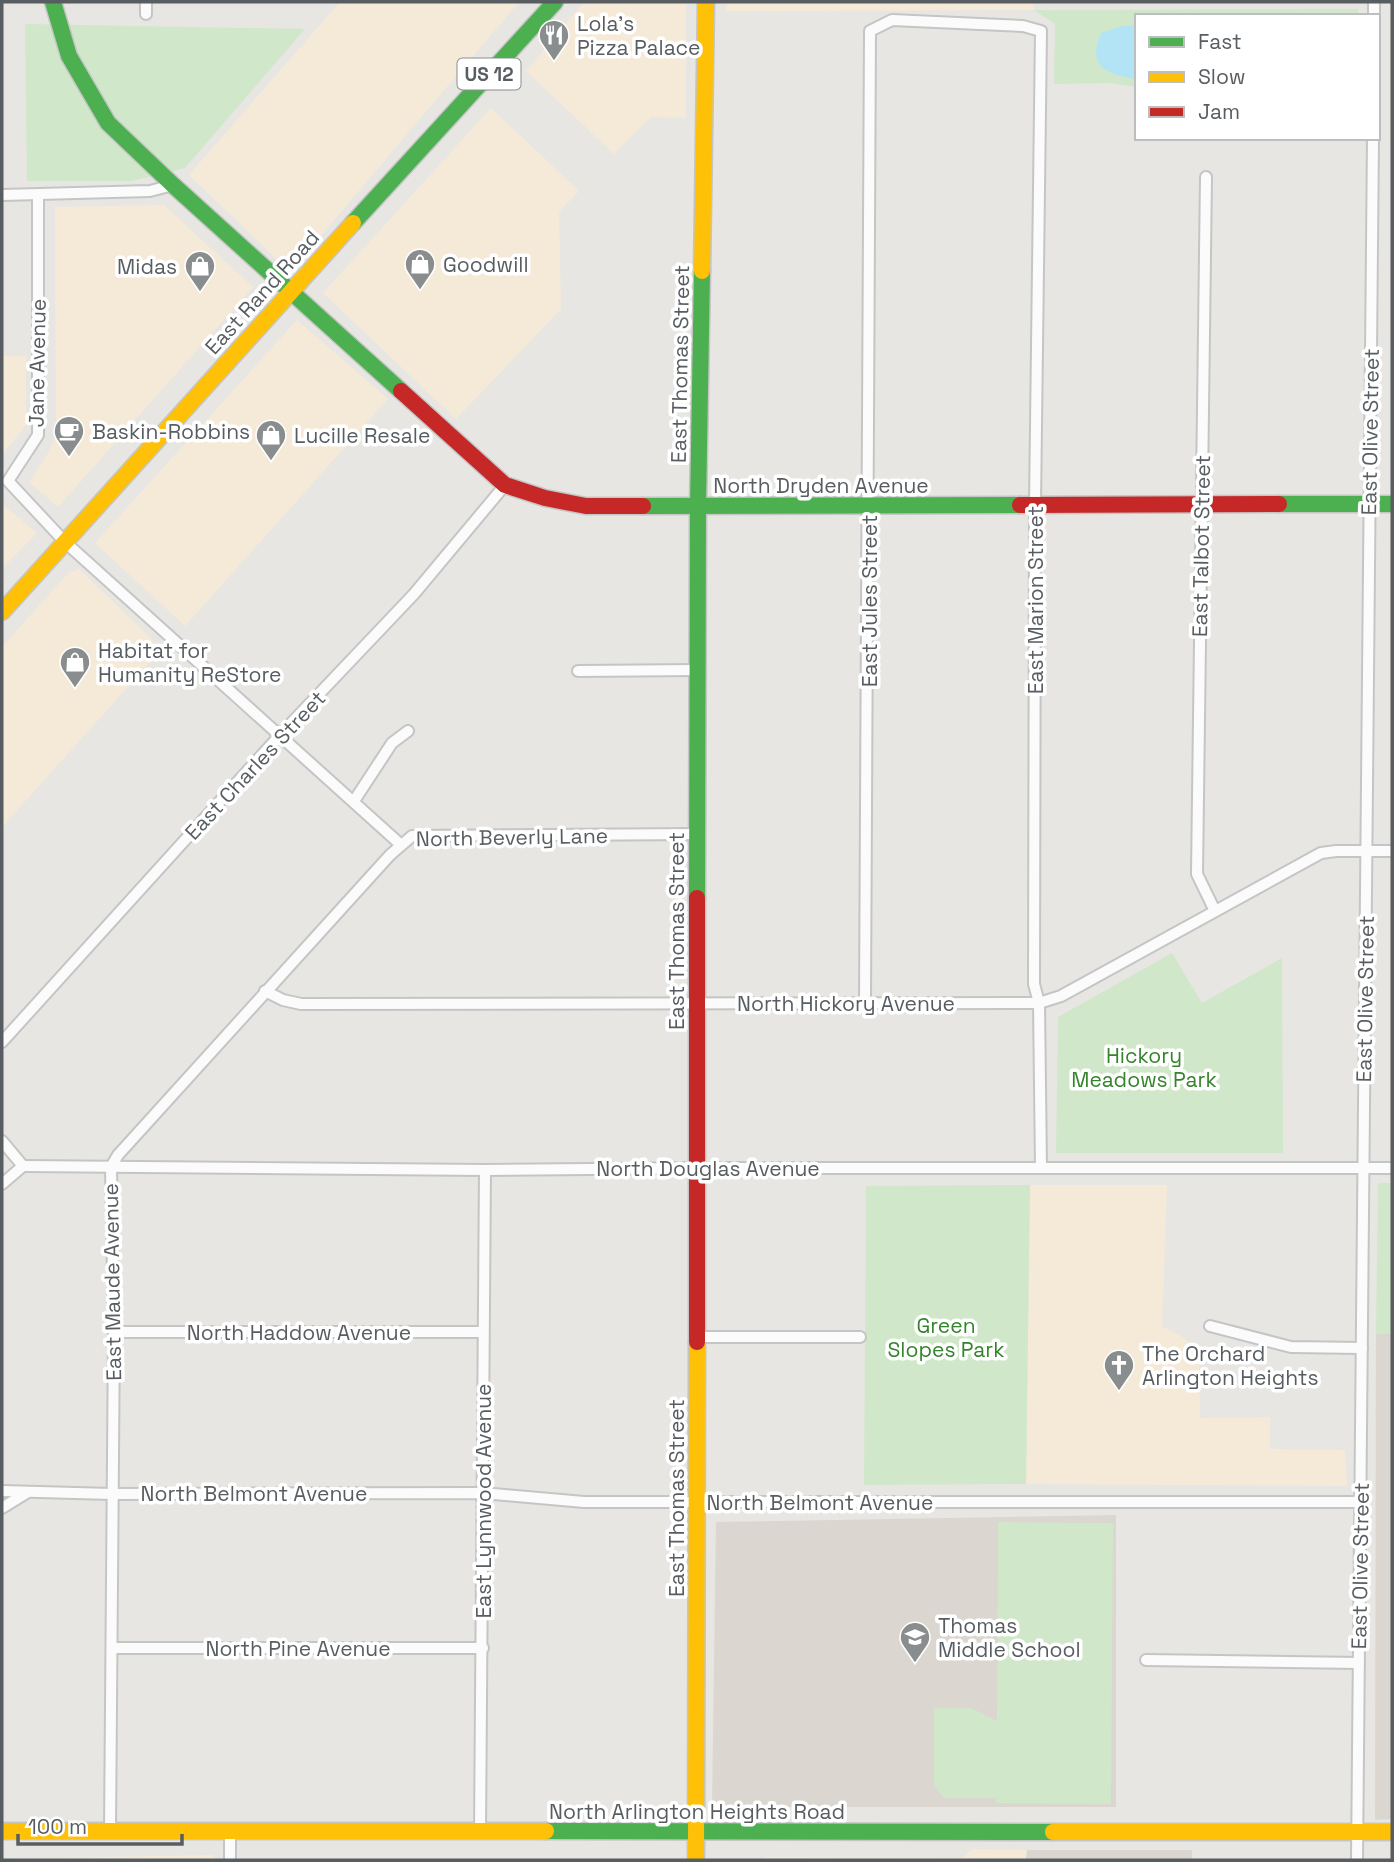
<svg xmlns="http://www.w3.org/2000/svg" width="1394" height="1862" font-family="'Space Grotesk',sans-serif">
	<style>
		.commercial { fill: #f5ead8 }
		.education { fill: #dbd6d0 }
		.green { fill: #d1e7ca }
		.water { fill: #b2e4f6 }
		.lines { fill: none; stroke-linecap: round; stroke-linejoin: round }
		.street-casing { stroke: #c4c5c5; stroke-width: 14 }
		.fast-casing { stroke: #c4c5c4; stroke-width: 19 }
		.slow-casing { stroke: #c4c5c4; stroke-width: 19 }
		.jam-casing { stroke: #c4c5c4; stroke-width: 19 }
		.street { stroke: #fcfbfb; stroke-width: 10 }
		.fast { stroke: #4caf50; stroke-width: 16 }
		.slow { stroke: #ffc107; stroke-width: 16 }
		.jam { stroke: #c62828; stroke-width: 16 }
		.labels { text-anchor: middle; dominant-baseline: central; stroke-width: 7; stroke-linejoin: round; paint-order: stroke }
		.shield { fill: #fff; stroke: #898e90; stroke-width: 2 }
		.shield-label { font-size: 19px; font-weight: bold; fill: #575d61 }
		.poi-label { font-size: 21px; fill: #575d61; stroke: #fff; text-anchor: start }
		.street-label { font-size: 21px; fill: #575d61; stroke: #fff }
		.park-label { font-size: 21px; fill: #35842c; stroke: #fff }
	</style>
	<rect width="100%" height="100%" fill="#e8e6e2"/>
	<g class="commercial">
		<path d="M340,2H519L290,272L189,175Z"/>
		<path d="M584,2H686V118L651,117L614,154L526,71Z"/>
		<path d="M728,2H1034V10L725,11Z"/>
		<path d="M491,108L579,191L559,212L561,309L456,419L323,293Z"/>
		<path d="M164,205L253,287L58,507L29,482L50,450L56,433L55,207Z"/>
		<path d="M297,320L388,399L185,626L95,543Z"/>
		<path d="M2,356H26V425L2,455Z"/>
		<path d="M2,504L37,533L2,569Z"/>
		<path d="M79,569L162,649L2,827V647L68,573Z"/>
		<path d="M1030,1185H1167L1162,1326L1184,1338L1199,1355L1200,1418L1270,1417V1449L1345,1450L1347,1486L1026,1484Z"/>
		<path d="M973,1849L1027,1850L1026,1860H766V1857L962,1858Z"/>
		<path d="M213,1855V1860H2V1859Z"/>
		<path d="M398,1859H600L247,1860Z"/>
	</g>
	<g class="education">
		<path d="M1376,1334H1392V1819L1375,1820Z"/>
		<path d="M1116,1515V1807H712L716,1522Z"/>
		<path d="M1027,1850H1192V1860H1026Z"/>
	</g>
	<g class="green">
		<path d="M1358,9V16H1137V87L1110,83L1054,84L1055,24L1034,10Z"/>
		<path d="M25,24L305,29L185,168L132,181H27Z"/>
		<path d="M1172,953L1202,1003L1282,958L1283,1153H1056L1058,1017Z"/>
		<path d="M1378,1183H1392V1334H1376Z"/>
		<path d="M1030,1185L1026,1484L864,1485L866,1186Z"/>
		<path d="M998,1522L1113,1523L1111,1804L996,1803V1798H944L934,1785V1708H971L997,1721Z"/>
	</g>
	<path class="water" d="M1137,25V79C1108,75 1086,67 1101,33L1122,26Z"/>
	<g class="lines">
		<g class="street-casing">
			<g id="street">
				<path d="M146,2V14"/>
				<path d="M1374,16V2"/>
				<path d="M1206,177L1197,874L1215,911"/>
				<path d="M2,195L150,191L173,185"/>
				<path d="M38,195V435L8,481L65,542L400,844"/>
				<path d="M578,671L698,670"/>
				<path d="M354,801L392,743L408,731"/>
				<path d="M265,991L283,1000L301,1004L1039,1003L1061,996L1321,853L1336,851H1392"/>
				<path d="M865,1002L870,31L892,20L1023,26L1041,31L1035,505L1034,984L1039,1003L1041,1168"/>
				<path d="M2,1042L281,734L414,594L505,485"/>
				<path d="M2,1141L23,1166"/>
				<path d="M23,1166L485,1170L697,1168H1392"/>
				<path d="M2,1184L23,1166"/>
				<path d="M1210,1326L1291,1347L1362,1348"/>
				<path d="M114,1332H483"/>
				<path d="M697,1337H860"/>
				<path d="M2,1491L112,1494L483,1493L584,1502H1361"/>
				<path d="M2,1508L28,1492"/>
				<path d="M113,1648H483"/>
				<path d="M1146,1660L1359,1663"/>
				<path d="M110,1831L114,1332L111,1167L118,1155L390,855L412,836L698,834"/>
				<path d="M230,1832V1860"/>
				<path d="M480,1832L485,1170"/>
				<path d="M1357,1860L1373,138"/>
			</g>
		</g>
		<g class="fast-casing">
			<g id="fast">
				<path d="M53,2L69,56L108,123L173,185L401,391"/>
				<path d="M353,223L555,2"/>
				<path d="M1279,504H1392"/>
				<path d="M643,506L1020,505"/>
				<path d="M697,898L698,506L702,271"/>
				<path d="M546,1831L1053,1832"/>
			</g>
		</g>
		<g class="slow-casing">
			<g id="slow">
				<path d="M702,271L706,2"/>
				<path d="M2,612L353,223"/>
				<path d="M2,1831H546"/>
				<path d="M1053,1832H1392"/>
				<path d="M696,1860L697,1342"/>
			</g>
		</g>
		<g class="jam-casing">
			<g id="jam">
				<path d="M401,391L505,485L545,498L586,506H643"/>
				<path d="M1020,505L1279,504"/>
				<path d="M697,1342V898"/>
			</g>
		</g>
		<use href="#street" class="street"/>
		<use href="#fast" class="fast"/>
		<use href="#slow" class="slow"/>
		<use href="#jam" class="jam"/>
	</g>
	<defs>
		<g id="restaurant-pin" transform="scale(1.575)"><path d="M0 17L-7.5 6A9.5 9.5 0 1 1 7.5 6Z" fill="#8a8d8e" stroke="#fff"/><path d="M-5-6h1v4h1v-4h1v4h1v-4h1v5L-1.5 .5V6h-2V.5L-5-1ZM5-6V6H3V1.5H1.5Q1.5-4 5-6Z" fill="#fff"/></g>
		<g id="shop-pin" transform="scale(1.575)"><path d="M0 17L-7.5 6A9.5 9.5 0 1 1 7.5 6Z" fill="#8a8d8e" stroke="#fff"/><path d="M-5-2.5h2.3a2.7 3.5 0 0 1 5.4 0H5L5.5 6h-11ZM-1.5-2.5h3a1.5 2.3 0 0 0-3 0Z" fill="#fff"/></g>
		<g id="cafe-pin" transform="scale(1.575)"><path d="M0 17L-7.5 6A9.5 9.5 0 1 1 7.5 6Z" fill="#8a8d8e" stroke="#fff"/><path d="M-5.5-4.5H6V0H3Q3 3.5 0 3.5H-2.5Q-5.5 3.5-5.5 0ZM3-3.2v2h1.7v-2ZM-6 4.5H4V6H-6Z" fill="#fff"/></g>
		<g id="church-pin" transform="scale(1.575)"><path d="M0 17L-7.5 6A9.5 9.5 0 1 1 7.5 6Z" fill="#8a8d8e" stroke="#fff"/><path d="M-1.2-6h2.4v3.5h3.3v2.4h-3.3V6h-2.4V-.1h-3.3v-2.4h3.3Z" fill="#fff"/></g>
		<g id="school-pin" transform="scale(1.575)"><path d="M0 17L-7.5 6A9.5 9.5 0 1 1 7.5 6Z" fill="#8a8d8e" stroke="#fff"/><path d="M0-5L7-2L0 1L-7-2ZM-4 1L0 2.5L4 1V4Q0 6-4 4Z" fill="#fff"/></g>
	</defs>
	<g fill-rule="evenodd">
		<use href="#restaurant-pin" x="554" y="35"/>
		<use href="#shop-pin" x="420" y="264"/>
		<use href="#shop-pin" x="200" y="266"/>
		<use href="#cafe-pin" x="69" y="431"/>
		<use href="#shop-pin" x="271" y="435"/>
		<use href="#shop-pin" x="75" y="662"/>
		<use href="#church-pin" x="1119" y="1365"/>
		<use href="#school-pin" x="915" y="1637"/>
	</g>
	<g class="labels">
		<rect class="shield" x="457.5" y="58.5" width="63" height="31" rx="5"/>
		<g class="shield-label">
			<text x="489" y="74">US 12</text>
		</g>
		<g class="poi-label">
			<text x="577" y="23">Lola's<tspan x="577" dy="24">Pizza Palace</tspan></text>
			<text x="443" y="264">Goodwill</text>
			<text x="177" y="266" text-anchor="end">Midas</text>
			<text x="92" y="431">Baskin-Robbins</text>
			<text x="294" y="435">Lucille Resale</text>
			<text x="98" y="650">Habitat for<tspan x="98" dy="24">Humanity ReStore</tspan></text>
			<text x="1142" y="1353">The Orchard<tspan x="1142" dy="24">Arlington Heights</tspan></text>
			<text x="938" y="1625">Thomas<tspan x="938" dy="24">Middle School</tspan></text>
		</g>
		<g class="street-label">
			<text transform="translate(262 292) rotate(-48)">East Rand Road</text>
			<text transform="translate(37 363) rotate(-89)">Jane Avenue</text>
			<text transform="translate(680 364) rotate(-89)">East Thomas Street</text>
			<text transform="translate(1370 432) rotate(-89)">East Olive Street</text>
			<text x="821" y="485">North Dryden Avenue</text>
			<text transform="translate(1201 546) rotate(-89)">East Talbot Street</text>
			<text transform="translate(1035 600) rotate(-90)">East Marion Street</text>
			<text transform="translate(869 601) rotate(-90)">East Jules Street</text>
			<text transform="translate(255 765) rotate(-47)">East Charles Street</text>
			<text transform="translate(512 837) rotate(-1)">North Beverly Lane</text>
			<text transform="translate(676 931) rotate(-90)">East Thomas Street</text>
			<text transform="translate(1365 999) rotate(-89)">East Olive Street</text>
			<text x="846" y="1003">North Hickory Avenue</text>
			<text x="708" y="1168">North Douglas Avenue</text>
			<text transform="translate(112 1282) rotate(-91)">East Maude Avenue</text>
			<text x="299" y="1332">North Haddow Avenue</text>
			<text x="254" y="1493">North Belmont Avenue</text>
			<text transform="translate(676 1498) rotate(-90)">East Thomas Street</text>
			<text transform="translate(483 1501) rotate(-90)">East Lynnwood Avenue</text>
			<text x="820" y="1502">North Belmont Avenue</text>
			<text transform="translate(1360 1566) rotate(-89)">East Olive Street</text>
			<text x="298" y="1648">North Pine Avenue</text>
			<text x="697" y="1811">North Arlington Heights Road</text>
		</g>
		<g class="park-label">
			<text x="1144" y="1055">Hickory<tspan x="1144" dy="24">Meadows Park</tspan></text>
			<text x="946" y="1325">Green<tspan x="946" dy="24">Slopes Park</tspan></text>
		</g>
	</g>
	<rect width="1394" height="1862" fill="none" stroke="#575d61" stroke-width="7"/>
	<rect x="1135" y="14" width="245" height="126" fill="#ffffff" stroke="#bcbec0" stroke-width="2"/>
	<rect x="1149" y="37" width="35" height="10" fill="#4caf50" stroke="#bcbec0" stroke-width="2"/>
	<text x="1198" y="49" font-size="21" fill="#575d61">Fast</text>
	<rect x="1149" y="72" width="35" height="10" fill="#ffc107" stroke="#bcbec0" stroke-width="2"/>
	<text x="1198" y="84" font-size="21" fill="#575d61">Slow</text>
	<rect x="1149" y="107" width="35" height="10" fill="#c62828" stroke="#bcbec0" stroke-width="2"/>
	<text x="1198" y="119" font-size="21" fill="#575d61">Jam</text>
	<path d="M18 1834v10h164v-10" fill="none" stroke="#575d61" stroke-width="3.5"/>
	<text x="28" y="1834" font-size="21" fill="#575d61" stroke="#ffffff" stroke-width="5" paint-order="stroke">100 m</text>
</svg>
